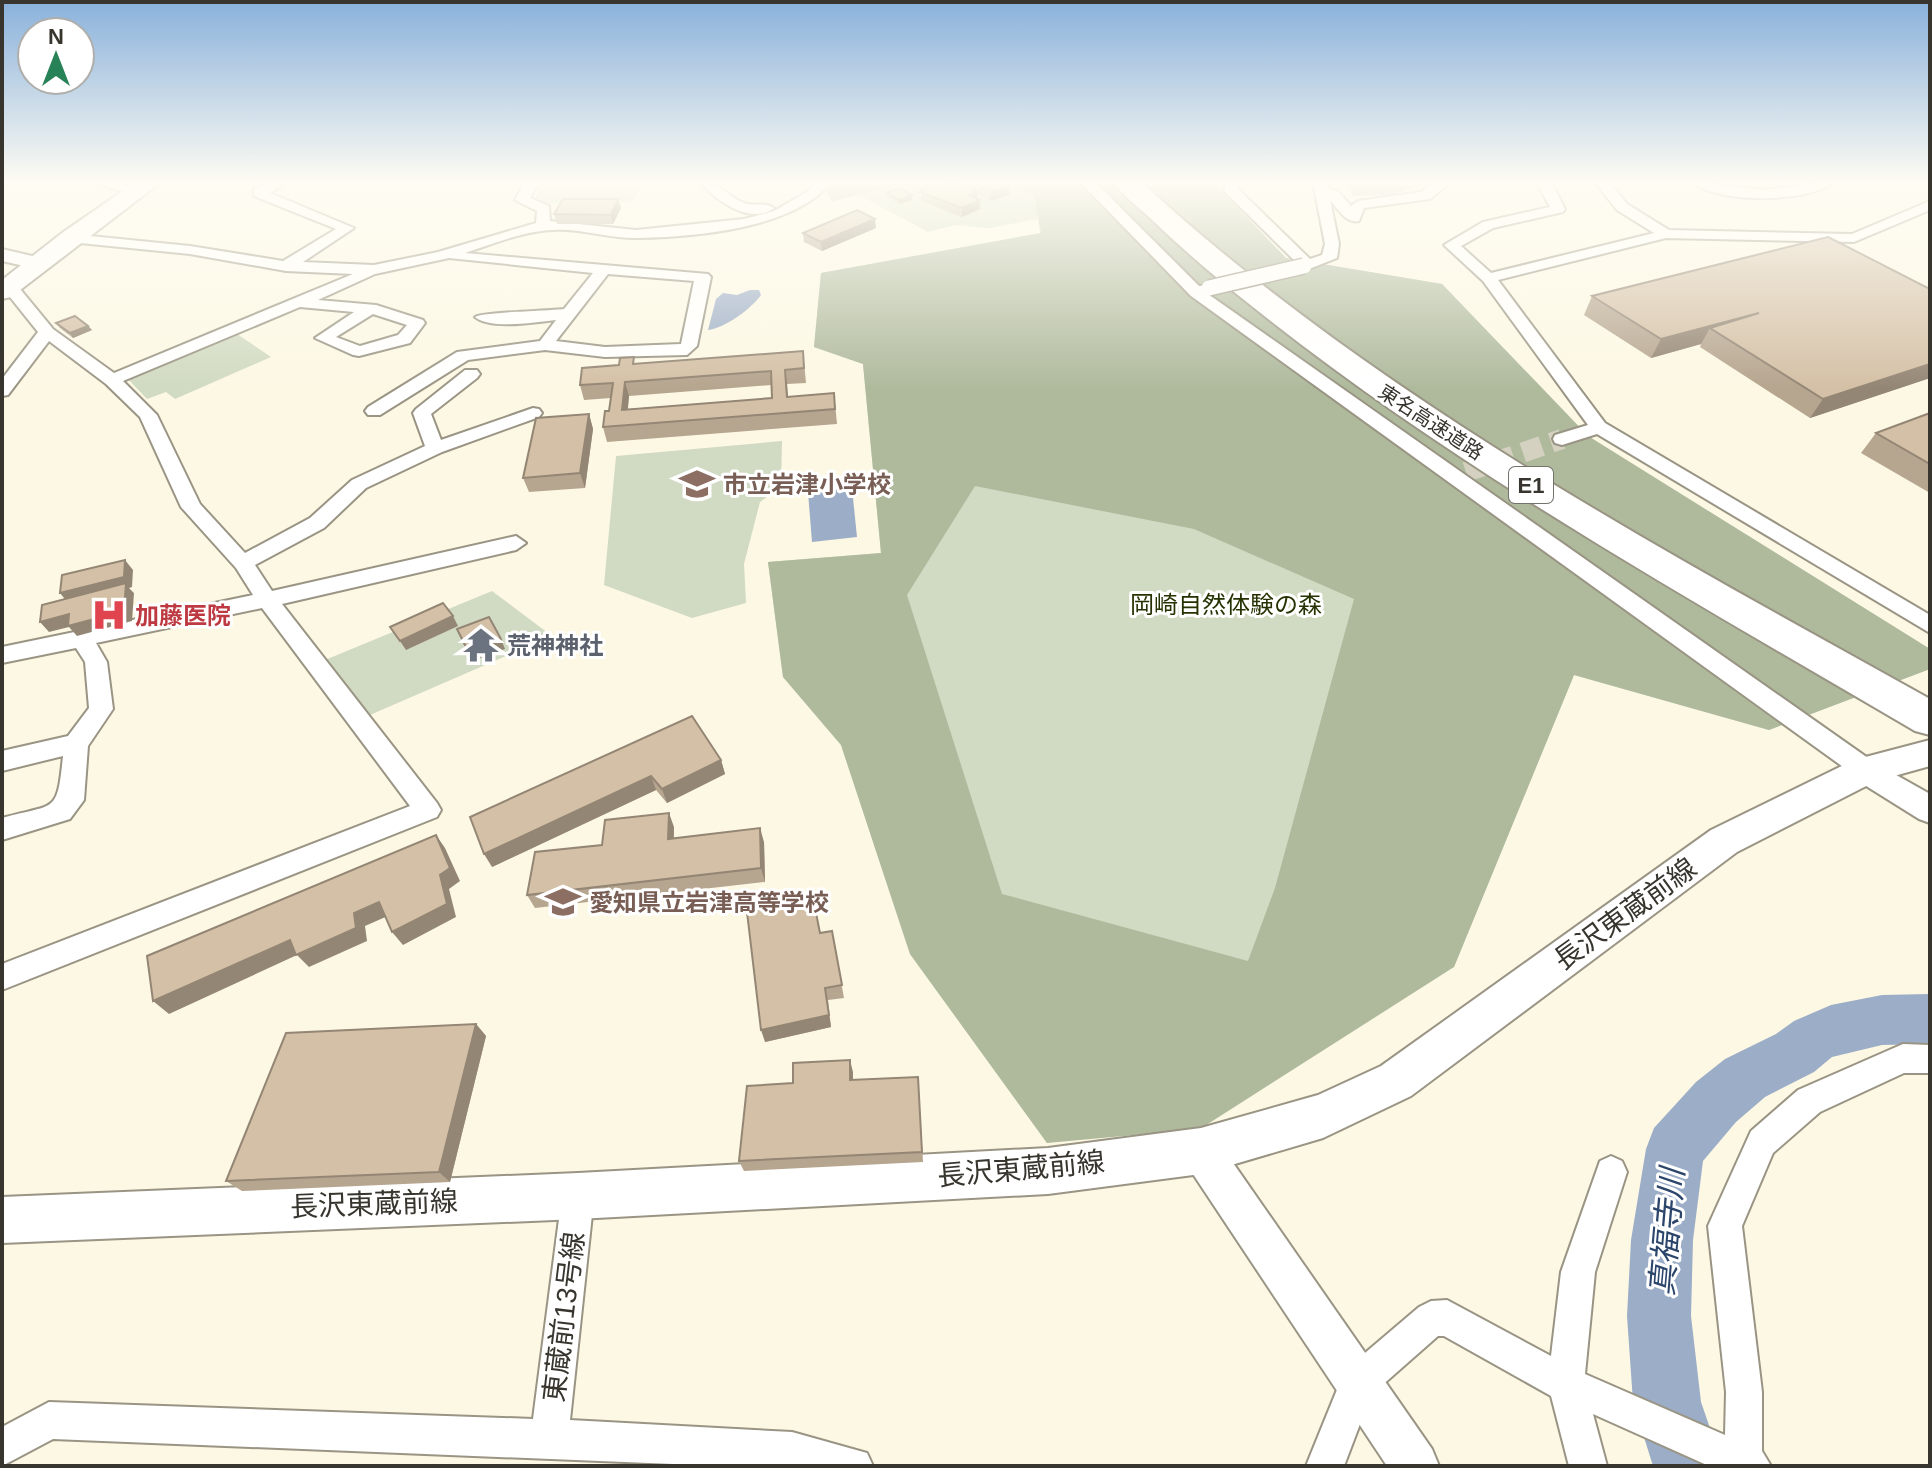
<svg xmlns="http://www.w3.org/2000/svg" width="1932" height="1468" font-family="Arial,'Noto Sans JP',sans-serif">
	<style>
		.green { fill: #d1dac2 }
		.forest { fill: #afba9d; fill-rule: evenodd }
		.water { fill: #9cadc7 }
		.lines { fill: none; stroke-linecap: round; stroke-linejoin: round }
		.river { fill: #9cadc7; fill-rule: evenodd }
		.minor-tunnel { stroke: #d5d1c0; stroke-width: 20; stroke-dasharray: 20 10; stroke-linecap: butt }
		.minor-casing { stroke: #999483; stroke-width: 4 }
		.tertiary-casing { stroke: #999483; stroke-width: 4 }
		.secondary-casing { stroke: #999483; stroke-width: 4 }
		.primary-casing { stroke: #999483; stroke-width: 4 }
		.motorway-casing { stroke: #999483; stroke-width: 4 }
		.minor { fill: #fff; fill-rule: evenodd }
		.tertiary { fill: #fff; fill-rule: evenodd }
		.secondary { fill: #fff; fill-rule: evenodd }
		.primary { fill: #fff; fill-rule: evenodd }
		.motorway { fill: #fff; fill-rule: evenodd }
		.minor-bridge-casing { stroke: #999483; stroke-width: 18; stroke-linecap: butt }
		.minor-bridge { stroke: #fff; stroke-width: 15 }
		.wall { fill: #b6a58f; fill-rule: evenodd }
		.shaded-wall { fill: #948674 }
		.building { fill: #d4c0a6; stroke: #948674; stroke-width: 2; fill-rule: evenodd }
		.labels { text-anchor: middle; dominant-baseline: central; stroke-width: 6; stroke-linejoin: round; paint-order: stroke }
		.far-street-label { font-size: 20px; fill: #37352e; stroke: #fff }
		.shield { fill: #fff; stroke: #73726d; stroke-width: 2 }
		.shield-label { font-size: 22px; font-weight: bold; fill: #37352e }
		.education-label { font-size: 24px; font-weight: bold; fill: #785e54; stroke: #fff; text-anchor: start }
		.park-label { font-size: 24px; fill: #253202; stroke: #fff }
		.health-label { font-size: 24px; font-weight: bold; fill: #be3a42; stroke: #fff; text-anchor: start }
		.worship-label { font-size: 24px; font-weight: bold; fill: #5b616d; stroke: #fff; text-anchor: start }
		.near-street-label { font-size: 28px; fill: #37352e; stroke: #fff }
		.near-water-label { font-size: 32px; font-style: italic; fill: #2c456b; stroke: #fff }
	</style>
	<rect width="100%" height="100%" fill="#fdf8e4"/>
	<g class="green">
		<path d="M544,182H646L631,202L532,203Z"/>
		<path d="M822,182H1213L1286,258L1442,284L1588,436L1930,649V669L1769,730L1574,675L1454,967L1047,1143L910,954L841,745L783,677L768,562L881,553L863,364L814,347L821,273L1040,233L1038,219L989,228L955,225L928,232L859,195L832,201Z"/>
		<path d="M237,334L271,357L175,399L166,392L147,399L125,376Z"/>
		<path d="M782,441L781,486L760,502L744,564L746,603L692,618L604,585L616,456Z"/>
		<path d="M492,591L552,636L363,718L325,660Z"/>
	</g>
	<g class="forest">
		<path d="M822,182H911L832,201Z"/>
		<path d="M990,182H1213L1286,258L1442,284L1588,436L1930,649V669L1769,730L1574,675L1454,967L1200,1129L1047,1143L910,954L841,745L783,677L768,562L881,553L863,364L814,347L821,273L1041,233L1034,195ZM975,486L1194,529L1354,599L1275,888L1248,961L1002,894L907,595Z"/>
		<path d="M1344,182H1430L1391,195L1353,196Z"/>
	</g>
	<g class="water">
		<path d="M750,290H759L761,295C751,309 725,328 708,330L716,299L723,293L737,295Z"/>
		<path d="M852,488L857,537L812,542L808,492Z"/>
	</g>
	<g class="lines">
		<path class="river" d="M1930,994V1044L1882,1045L1832,1057L1814,1072L1765,1097L1736,1122L1703,1161L1693,1240L1691,1316L1701,1402L1723,1466H1653L1633,1402L1627,1316L1631,1240L1646,1149L1654,1128L1696,1082L1725,1059L1776,1034L1794,1021L1831,1005L1882,995Z"/>
		<path class="minor-tunnel" d="M1466,472L1562,439"/>
		<g class="minor-casing">
			<g id="minor">
				<path d="M92,182H116L142,191L135,195Z"/>
				<path d="M269,182H286L270,193L354,228L303,262L374,265L438,252L536,223L537,211L515,200L525,182H539L530,198L549,206L550,221L636,230L744,219L774,211L807,192L816,182H831C794,229 695,237 638,238C609,239 581,228 553,230C523,231 493,244 465,253L708,274L711,277L697,346L687,355L605,357L545,350L468,360L380,415H368L365,411L368,407L457,352L540,341L556,320C536,322 491,330 475,317C481,312 549,311 564,309L593,273L449,258L375,274L318,300L376,305L423,320L425,323L410,343L359,356L353,355L315,338L354,312L300,307L123,381L157,415L200,504L245,553L310,518L352,480L425,446L413,413L416,409L465,370H477L480,374L477,378L431,414L441,440L533,408L539,409L542,413L539,417L442,452L366,488L324,528L255,565L272,591L516,536L526,543L516,550L282,604L437,803L441,810L437,817L2,990V964L410,806L262,608L96,643L107,662L113,709L88,746L84,800L70,819L2,840V818C56,803 57,815 63,756L2,771V751L68,736L89,708L85,662L76,648L2,663V647L253,595L236,568L181,507L140,417L106,384L49,341L8,395L2,396V379L38,332L2,287L10,282L16,284L53,329L114,373L353,274L286,271L190,254L70,242L63,238L70,234L190,246L283,261L336,229L254,196V190ZM608,274L694,281L681,344L605,347L556,341ZM373,314L407,325L398,335L360,346L336,337Z"/>
				<path d="M700,182C724,182 727,199 748,204C758,206 766,202 774,208C750,226 716,200 700,182Z"/>
				<path d="M1080,182H1095L1199,286L1215,285L1217,288L1208,294L1875,763L1878,770L1875,777L1866,780L1857,777L1191,296Z"/>
				<path d="M1225,182H1239L1237,188L1310,259L1322,255L1325,244L1313,182H1327L1328,189L1338,191L1351,206L1358,201L1421,192L1435,182H1451L1430,199L1364,208L1359,221C1346,224 1338,209 1330,200L1339,244L1337,258L1304,271L1299,269L1298,264L1225,192Z"/>
				<path d="M1537,182H1551L1565,209L1563,212L1493,228L1461,246L1491,273L1654,233L1617,210L1595,182H1609L1627,204L1669,230L1852,234L1930,201V210L1854,242L1666,238L1498,280L1605,423L1930,615V633L1597,434L1562,445L1555,443L1553,439L1555,435L1588,425L1483,281L1444,245L1483,222L1550,207Z"/>
				<path d="M1691,182L1763,190L1835,182C1807,203 1719,204 1691,182Z"/>
				<path d="M1903,1044L1930,1045V1073H1904L1820,1112L1773,1153L1742,1226L1762,1392V1451L1771,1466H1709L1593,1414L1607,1466H1569L1551,1396L1444,1336H1438L1371,1395L1344,1466H1306L1345,1370L1419,1307L1431,1301L1447,1300L1551,1356L1561,1272L1600,1161L1611,1156L1622,1161L1627,1172L1595,1272L1585,1374L1725,1435L1726,1392L1708,1226L1751,1131L1798,1090Z"/>
				<path d="M578,1180L590,1184L594,1196L570,1420L792,1432L867,1453L873,1466H722L53,1439L2,1466V1427L49,1402L533,1419L562,1196L566,1184Z"/>
			</g>
		</g>
		<g class="tertiary-casing">
			<g id="tertiary">
				<path d="M2,249L45,259L47,263L38,269L2,261Z"/>
				<path d="M1866,758L1930,794V823L1919,819L1855,779L1851,770L1855,761Z"/>
				<path d="M1201,1131L1215,1137L1432,1449L1439,1466H1387L1187,1165L1181,1151L1187,1137Z"/>
			</g>
		</g>
		<g class="secondary-casing">
			<path id="secondary" d="M1930,740V766L1876,781L1737,852L1411,1096L1323,1138L1201,1174L1048,1194L578,1219L2,1243V1197L578,1173L1048,1148L1201,1128L1318,1095L1381,1066L1711,830L1854,760Z"/>
		</g>
		<g class="primary-casing">
			<path id="primary" d="M136,182H161L11,297L2,299V280L62,233Z"/>
		</g>
		<g class="motorway-casing">
			<path id="motorway" d="M1114,182H1141C1374,396 1655,546 1930,699V735L1915,731C1690,599 1457,470 1253,307C1216,278 1181,248 1148,216C1136,205 1122,195 1114,182Z"/>
		</g>
		<use href="#minor" class="minor"/>
		<use href="#tertiary" class="tertiary"/>
		<use href="#secondary" class="secondary"/>
		<use href="#primary" class="primary"/>
		<use href="#motorway" class="motorway"/>
		<g class="minor-bridge-casing">
			<path id="minor-bridge" d="M1209,288L1304,266"/>
		</g>
		<use href="#minor-bridge" class="minor-bridge"/>
	</g>
	<g class="wall">
		<path d="M973,182L1009,195L991,201L977,193L980,209L962,217L921,201V189L948,185L973,189Z"/>
		<path d="M887,193L912,195V200L900,204L887,197Z"/>
		<path d="M618,199L621,208L613,224H557L554,214Z"/>
		<path d="M876,228L822,251L804,242L803,233Z"/>
		<path d="M1930,289V378L1810,418L1700,347L1701,344L1651,358L1584,315L1592,296Z"/>
		<path d="M56,323L88,326L92,330L73,338L60,328Z"/>
		<path d="M803,351L806,383L787,384L788,397L834,393L837,424L607,442L603,427L609,411L611,398L584,400L580,385L636,364ZM771,385L772,398L628,409L629,396Z"/>
		<path d="M1930,413V493L1861,453L1876,433Z"/>
		<path d="M589,414L593,429L585,488L529,492L523,478Z"/>
		<path d="M692,716L721,760L725,774L667,803L656,790L492,867Z"/>
		<path d="M674,827V838L764,842L765,882L535,908L527,895L602,845Z"/>
		<path d="M832,931L844,998L828,1000L831,1027L765,1042L820,933Z"/>
		<path d="M476,1024L486,1036L450,1182L242,1191L226,1181Z"/>
		<path d="M850,1060L853,1080L918,1077L923,1162L744,1171L739,1161L793,1083Z"/>
	</g>
	<g class="shaded-wall">
		<path d="M1009,186V195L991,201V192Z"/>
		<path d="M977,191V200L968,195Z"/>
		<path d="M912,195V200L900,204L899,200Z"/>
		<path d="M618,199L621,208L613,224L611,215Z"/>
		<path d="M980,200V209L962,217V208Z"/>
		<path d="M875,219L876,228L822,251L821,242Z"/>
		<path d="M1759,313L1710,328L1701,344L1651,358L1661,339Z"/>
		<path d="M88,326L92,330L73,338L70,333Z"/>
		<path d="M1930,364V378L1810,418L1823,399Z"/>
		<path d="M625,382L629,396L626,424L622,410Z"/>
		<path d="M589,414L593,429L585,488L580,473Z"/>
		<path d="M125,560L133,570L132,587L129,588L134,593L132,621L77,636L69,627L49,632L40,622L69,614L68,603L60,593Z"/>
		<path d="M453,616L458,626L406,650L400,641Z"/>
		<path d="M501,639L505,649L473,661L468,651Z"/>
		<path d="M721,760L725,774L667,803L662,789Z"/>
		<path d="M651,776L656,790L492,867L484,854Z"/>
		<path d="M669,813L674,827L673,852L668,839Z"/>
		<path d="M760,828L764,842L765,882L761,868Z"/>
		<path d="M436,835L445,848L460,881L449,889L456,917L403,945L392,932L440,875Z"/>
		<path d="M379,902L390,915L365,926L367,941L309,967L297,955L169,1014L153,1001L290,940Z"/>
		<path d="M825,988L831,1027L765,1042L761,1030Z"/>
		<path d="M476,1024L486,1036L450,1182L439,1172Z"/>
		<path d="M850,1060L853,1072V1091L850,1080Z"/>
	</g>
	<g class="building">
		<path d="M937,182H942L948,185L958,182L977,191L968,195L980,200L962,208L920,192L925,190L921,189Z"/>
		<path d="M973,182H1002L1009,186L991,192Z"/>
		<path d="M899,188L912,195L899,200L887,193Z"/>
		<path d="M563,199H618L611,215L554,214Z"/>
		<path d="M857,210L875,219L821,242L803,233Z"/>
		<path d="M1828,237L1930,289V364L1823,399L1710,328L1759,313L1661,339L1592,296Z"/>
		<path d="M75,316L88,326L70,333L56,323Z"/>
		<path d="M803,351L804,368L785,370L787,397L834,393L835,409L603,427L605,411H609L613,383L580,385L582,368L619,365L620,358L634,357L633,364ZM771,371L772,398L622,410L625,382Z"/>
		<path d="M1930,413V464L1876,433Z"/>
		<path d="M589,414L580,473L523,478L536,418Z"/>
		<path d="M125,560L124,577L60,593L62,575Z"/>
		<path d="M126,583L124,611L68,626L69,614L40,622L42,605Z"/>
		<path d="M443,603L453,616L400,641L390,627Z"/>
		<path d="M489,617L501,639L468,651L457,629Z"/>
		<path d="M692,716L721,760L662,789L651,776L484,854L470,817Z"/>
		<path d="M669,813L668,839L760,828L761,868L527,895L535,852L602,845L605,820Z"/>
		<path d="M436,835L450,868L440,875L447,904L392,932L379,902L354,913L356,928L296,955L290,940L153,1001L147,956Z"/>
		<path d="M813,898L820,933L832,931L842,985L825,988L829,1015L761,1030L747,912Z"/>
		<path d="M476,1024L439,1172L226,1181L286,1033Z"/>
		<path d="M850,1060V1080L918,1077L922,1152L739,1161L747,1086L793,1083V1063Z"/>
	</g>
	<linearGradient id="sky" x2="0" y2="1"><stop stop-color="#89b1db"/><stop offset="0.47" stop-color="#fefcf3"/><stop offset="1" stop-color="#fefcf3" stop-opacity="0"/></linearGradient>
	<rect width="1932" height="388" fill="url(#sky)"/>
	<defs>
		<g id="school-bare" transform="scale(2.76)"><path d="M0-5L7-2L0 1L-7-2ZM-4 1L0 2.5L4 1V4Q0 6-4 4Z" fill="#8d6e63" stroke="#fff" stroke-width="2.5" paint-order="stroke"/></g>
		<g id="hospital-bare" transform="scale(2.76)"><path d="M-5-5h3v3.5h4V-5h3V5h-3V1.5h-4V5h-3Z" fill="#e0444e" stroke="#fff" stroke-width="2.5" paint-order="stroke"/></g>
		<g id="temple-bare" transform="scale(2.76)"><path d="M0-6L5-2H3V0L6.5 2.5H4V6H1.5V3h-3V6H-4V2.5H-6.5L-3 0V-2H-5Z" fill="#6b7280" stroke="#fff" stroke-width="2.5" paint-order="stroke"/></g>
	</defs>
	<g fill-rule="evenodd">
		<use href="#school-bare" x="697" y="484"/>
		<use href="#hospital-bare" x="109" y="615"/>
		<use href="#temple-bare" x="481" y="645"/>
		<use href="#school-bare" x="563" y="902"/>
	</g>
	<g class="labels">
		<g class="far-street-label">
			<text transform="translate(1431 422) rotate(33)">東名高速道路</text>
		</g>
		<rect class="shield" x="1509" y="467" width="44" height="36" rx="6"/>
		<g class="shield-label">
			<text x="1531" y="485">E1</text>
		</g>
		<g class="education-label">
			<text x="723" y="484">市立岩津小学校</text>
			<text x="589" y="902">愛知県立岩津高等学校</text>
		</g>
		<g class="park-label">
			<text x="1226" y="604">岡崎自然体験の森</text>
		</g>
		<g class="health-label">
			<text x="135" y="615">加藤医院</text>
		</g>
		<g class="worship-label">
			<text x="507" y="645">荒神神社</text>
		</g>
		<g class="near-street-label">
			<text transform="translate(1625 914) rotate(-36)">長沢東蔵前線</text>
			<text transform="translate(1021 1169) rotate(-5)">長沢東蔵前線</text>
			<text transform="translate(374 1204) rotate(-2)">長沢東蔵前線</text>
			<text transform="translate(564 1317) rotate(-83)">東蔵前13号線</text>
		</g>
		<g class="near-water-label">
			<text transform="translate(1667 1232) rotate(-85)">真福寺川</text>
		</g>
	</g>
	<rect width="1932" height="1468" fill="none" stroke="#37352e" stroke-width="8"/>
	<g transform="translate(56 56)"><circle r="38" fill="#ffffff" stroke="#afaeab" stroke-width="2"/>
	<path d="M0-6L14 30L0 20L-14 30Z" fill="#278258"/>
	<text y="-12" font-size="22" font-weight="bold" text-anchor="middle" fill="#37352e">N</text>
	</g>
</svg>
